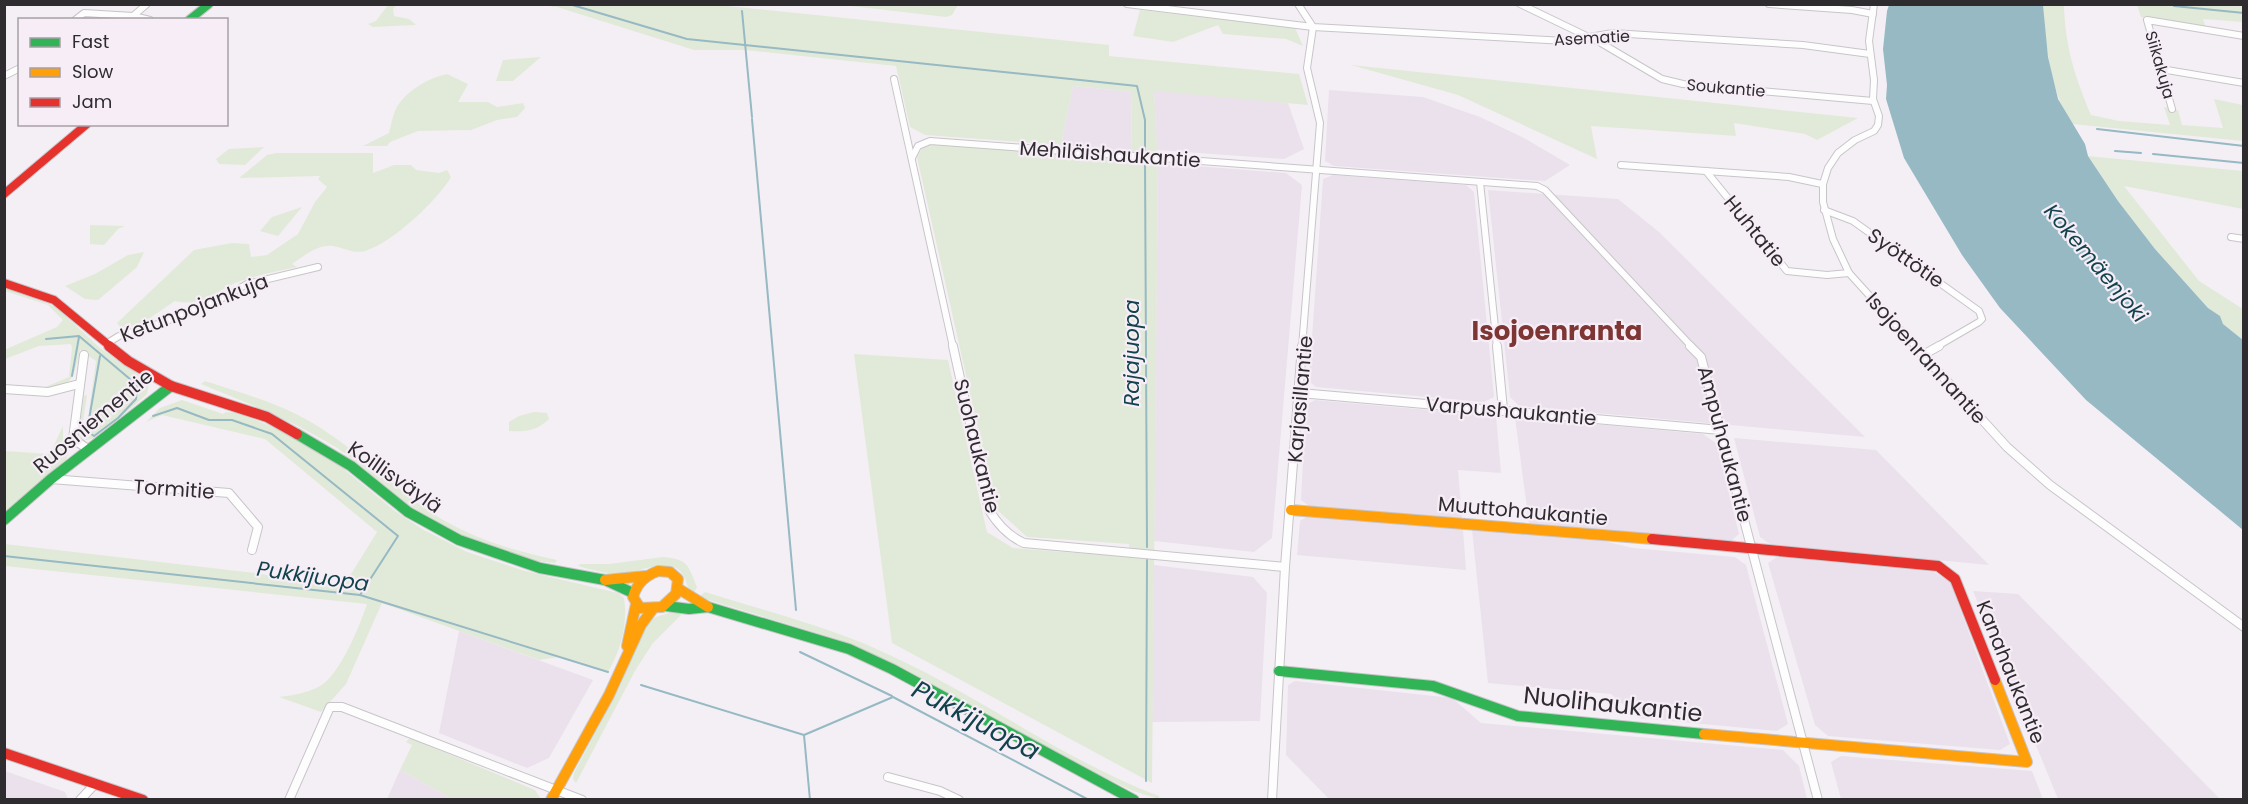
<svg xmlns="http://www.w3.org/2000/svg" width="2248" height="804" font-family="Poppins,sans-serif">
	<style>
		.built { fill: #eae1ec }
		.green { fill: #e1ead8 }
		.water { fill: #96b9c3 }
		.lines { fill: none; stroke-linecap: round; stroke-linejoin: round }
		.stream { stroke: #96b9c3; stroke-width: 2 }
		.street-far1-casing { stroke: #c8c5c9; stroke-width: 8 }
		.street-casing { stroke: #c8c5c9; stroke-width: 10 }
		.fast-far1-casing { stroke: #c8c5c9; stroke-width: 10 }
		.fast-casing { stroke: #c8c5c9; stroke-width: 12 }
		.slow-casing { stroke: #c8c5c9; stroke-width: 12 }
		.jam-far1-casing { stroke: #c8c5c9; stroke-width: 10 }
		.jam-casing { stroke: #c8c5c9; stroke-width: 12 }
		.street-far1 { stroke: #fdfdfe; stroke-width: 6 }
		.street { stroke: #fdfdfe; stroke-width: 8 }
		.fast-far1 { stroke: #30b455; stroke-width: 8 }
		.fast { stroke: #30b455; stroke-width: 10 }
		.slow { stroke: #ff9f0a; stroke-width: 10 }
		.jam-far1 { stroke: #e5322d; stroke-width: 8 }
		.jam { stroke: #e5322d; stroke-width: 10 }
		.labels { text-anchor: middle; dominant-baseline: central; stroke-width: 4.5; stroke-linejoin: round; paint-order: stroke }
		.far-street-label { font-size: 16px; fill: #2f2c2f; stroke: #f6edf7 }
		.street-label { font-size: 20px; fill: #2f2c2f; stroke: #f6edf7 }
		.water-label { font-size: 21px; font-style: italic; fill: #12434c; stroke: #f6edf7 }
		.near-street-label { font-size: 24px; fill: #2f2c2f; stroke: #f6edf7 }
		.district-label { font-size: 26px; font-weight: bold; fill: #7e3635; stroke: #f6edf7 }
		.near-water-label { font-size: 26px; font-style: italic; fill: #12434c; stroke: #f6edf7 }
	</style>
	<rect width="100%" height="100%" fill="#f4eff5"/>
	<g class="built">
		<path d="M1073,86L1132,92L1131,151L1061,145Z"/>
		<path d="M1154,90L1288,103L1304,149L1284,159L1157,150Z"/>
		<path d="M1329,90L1423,97L1480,117L1524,138L1570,165L1545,181L1334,166L1325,161Z"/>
		<path d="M1158,163L1286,173L1302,185L1272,538L1254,552L1154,541Z"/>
		<path d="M1333,175L1466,185L1474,192L1494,397L1484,402L1316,387L1309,381L1323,179Z"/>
		<path d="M1488,190L1618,199L1659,232L1865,437L1519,406L1510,397Z"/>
		<path d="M1315,400L1496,416L1501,473L1458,470L1462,518L1309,506L1301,500L1306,405Z"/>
		<path d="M1515,417L1703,434L1717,444L1739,534L1731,541L1529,524Z"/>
		<path d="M1734,438L1876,450L1989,565L1770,544L1760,537Z"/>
		<path d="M1308,516L1463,529L1466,570L1297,555L1300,521Z"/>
		<path d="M1472,530L1599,540L1633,548L1735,557L1746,565L1788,724L1777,731L1639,718L1611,694L1488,683Z"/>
		<path d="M1777,557L1934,572L1950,582L2010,744L2000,750L1828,736L1815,725L1768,563Z"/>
		<path d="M1154,565L1253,577L1267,593L1260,721L1152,722Z"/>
		<path d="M1973,591L2018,594L2220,799H2058Z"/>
		<path d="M459,631L593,680L549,758L527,768L439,733Z"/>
		<path d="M1295,681L1452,698L1481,723L1783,750L1799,766L1807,799H1329L1286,755L1288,685Z"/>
		<path d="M1841,756L2032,771L2043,799H1841L1831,762Z"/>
		<path d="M400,770L452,799H387Z"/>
		<path d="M5,771L65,792L68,799H5Z"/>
	</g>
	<g class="green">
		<path d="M397,4L393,9L394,16L409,19L416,25L373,27L368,24L376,21L388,5Z"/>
		<path d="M540,5H718L1109,45V56L1299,74L1308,105L1154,91L1158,163L1152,783L892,643L854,354L948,360L987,532L1013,548L1129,557V544L1027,537L996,509L917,157L922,148L934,143L1131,157L1132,92L1073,86L1061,145L925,135L910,127L896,66L746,50H694L557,7Z"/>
		<path d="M842,5H958L952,15L946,17Z"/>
		<path d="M2043,5H2064C2065,46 2075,77 2091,115L2119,121L2170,125L2164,107L2178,110L2182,125L2223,128L2214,99L2243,105V141L2072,124C2049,89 2046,45 2043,5Z"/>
		<path d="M2137,5H2243V22L2203,19L2206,28L2141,17Z"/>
		<path d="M1140,10L1295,28L1303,46L1286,39L1223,34L1218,25L1173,42L1133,36Z"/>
		<path d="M541,57L513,81H496L503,60Z"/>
		<path d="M1351,65L1858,118L1817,140L1805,134L1734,123L1736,136L1591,126L1597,159L1458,95Z"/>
		<path d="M447,74L468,84L458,102H488L497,107L523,103L525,108L517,117L497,120L471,130L418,131L390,142L387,146H363L389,133C391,125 393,113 398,105C409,89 429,78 447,74Z"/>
		<path d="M264,147L245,165L219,164L216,159L229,149Z"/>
		<path d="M276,153H373V173L394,165H411L416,170L439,173L447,170L451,177C437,201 392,243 365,251C354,254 344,248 333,246C318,244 304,256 292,264L297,267C279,271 260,274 241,281C217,289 203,308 175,301L144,322L123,330L117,323L194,250L232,243L249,244L251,257L267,255L298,234L315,202L327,187L318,179L320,176L239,178L267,155Z"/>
		<path d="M2088,156L2243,171V209L2124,186L2199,281L2243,309V340L2223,324L2220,316L2208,308L2155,249L2118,201Z"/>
		<path d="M302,207L278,236L260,231L272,217Z"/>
		<path d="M90,225L125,226L118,229L104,245L90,244Z"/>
		<path d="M144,252L137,267L98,300L85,299L65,286L95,274L128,255Z"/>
		<path d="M5,288L56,307L100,348L146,380L149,383L147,394L97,438L82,441L78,437L84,396L87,395L81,434L83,436L86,433L96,361L80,350C74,375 73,390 43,388L69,377L72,348L71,344L39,346L5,359L4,350L57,327L63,320L48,305L5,291Z"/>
		<path d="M205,381C235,391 268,400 296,414C342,437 380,475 422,506C461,535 509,550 557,560L555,563C503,559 447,534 405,502C382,485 361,464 337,448C294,421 247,403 201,384Z"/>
		<path d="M182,400L223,414L226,412L239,413L284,432L340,466L395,511L422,529L467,552L525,571L618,593L624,598C628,624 621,650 608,672L558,657L539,660L382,603L346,684L321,712L279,697C294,695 307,693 320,686C340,675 360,625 367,604L5,566V544L255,573L328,585L348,579L377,532L265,439L162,415L146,422L160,408Z"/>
		<path d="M534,412L547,413L549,419C537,431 525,432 509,431V422L519,416Z"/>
		<path d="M63,426V445C70,451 70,453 65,461L5,511V451L50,454Z"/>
		<path d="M663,557C688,559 688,565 697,587L693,595C685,587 687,574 676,568C659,560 638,573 620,574C606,574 592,570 578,566L580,564H609Z"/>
		<path d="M705,592C768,612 835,628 894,657C984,699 1066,761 1159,796V799L1133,791L1091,771L900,667L840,640L699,597Z"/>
		<path d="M669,613H683L653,643L636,669L576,783L573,779L574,773L621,684L642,630L647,622L656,617Z"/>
		<path d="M410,738L535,790L541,799H452L400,770L412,745L406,742Z"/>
	</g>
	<path class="water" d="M1889,5H2043L2048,57L2058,99L2085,144L2088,156L2118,201L2155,249L2208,308L2220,316L2223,324L2243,340V530L2086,400L2000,308L1962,255L1904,158L1886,99L1887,85L1883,49L1887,11Z"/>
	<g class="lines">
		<g class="stream">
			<path d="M569,4L687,39L1137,86L1145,120V153"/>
			<path d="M2174,6L2244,13"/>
			<path d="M742,11L752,117"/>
			<path d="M752,119L796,610"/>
			<path d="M2097,129L2244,146"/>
			<path d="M2115,151L2141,153"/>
			<path d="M2153,154L2244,163"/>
			<path d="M1145,160L1147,547"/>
			<path d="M46,339L79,336L137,385L136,399L118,418L94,436L87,431L100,356"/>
			<path d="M72,376L79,337"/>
			<path d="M153,416L177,408L209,420H232L272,434L398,536L360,595"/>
			<path d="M4,556L360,595L608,672"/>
			<path d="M800,652L892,696"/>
			<path d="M641,685L804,735L893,697L1089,800"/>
			<path d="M804,735L810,800"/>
			<path d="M1146,781L1147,560"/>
		</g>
		<g class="street-far1-casing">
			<g id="street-far1">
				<path d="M1127,4L1313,27L1566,41L1613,33L1803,45L1870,54"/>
				<path d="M1298,4L1313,27L1307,68L1320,123L1302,347"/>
				<path d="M1520,4L1601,43L1662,79L1683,84L1873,101"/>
				<path d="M1769,4L1852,10L1873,14"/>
				<path d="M1874,4L1869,41L1874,80L1873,99L1879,116L1878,125L1874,131L1855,140L1838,153L1828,168L1823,184V202L1833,239L1849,273L1916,347"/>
				<path d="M133,16L147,4"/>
				<path d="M75,20L84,13L133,16L150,20"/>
				<path d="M2161,69L2244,83"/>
				<path d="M4,76L20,68"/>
				<path d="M894,79L953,347"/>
				<path d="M2172,109L2147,20L2244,36"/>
				<path d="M912,158L918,146L930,141L1537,186L1545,190L1692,347"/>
				<path d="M1621,165L1789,177L1822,184"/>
				<path d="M1706,171L1787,271L1827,275L1849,273"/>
				<path d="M1480,182L1497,347"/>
				<path d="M1824,210L1853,221L1979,311L1982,319L1979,322L1936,347"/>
				<path d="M2231,237L2244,239"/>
				<path d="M106,344L119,336L164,322L219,300L247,284L318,267"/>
			</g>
		</g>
		<g class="street-casing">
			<g id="street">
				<path d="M953,346L989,510C998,525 1008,536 1024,543L1285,567"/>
				<path d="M1497,346L1503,410"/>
				<path d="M1690,346L1701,357L1818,800"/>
				<path d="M1915,346L2007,447L2050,485L2244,627"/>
				<path d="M84,355L73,439L88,449"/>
				<path d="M1923,355L1939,346"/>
				<path d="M4,389L48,392L79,384"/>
				<path d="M1300,393L1721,430"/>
				<path d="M51,479L229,493L258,527L252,550"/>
				<path d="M888,777L940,791L959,800"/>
				<path d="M80,800L95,784"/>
				<path d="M289,800L330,707H342L582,800"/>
				<path d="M1272,800L1285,567L1302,346"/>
			</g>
		</g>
		<g class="fast-far1-casing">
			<path id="fast-far1" d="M189,20L209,4"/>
		</g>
		<g class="fast-casing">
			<g id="fast">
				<path d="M297,434L351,466L408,512L459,540L540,568L605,580L633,593"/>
				<path d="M4,520L51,479L171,386"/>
				<path d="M666,606L689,609L708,607L849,649L892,669L1134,800"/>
				<path d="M1279,671L1433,686L1518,716L1704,734"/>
			</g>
		</g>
		<g class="slow-casing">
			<g id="slow">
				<path d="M1291,510L1652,539"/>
				<path d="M658,571L670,572L678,579L676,594L662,607L640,608L633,597C637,583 645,576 658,571Z"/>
				<path d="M605,580L646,576"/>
				<path d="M679,589L708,607"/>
				<path d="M627,646L636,604"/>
				<path d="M1704,734L2027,762L1995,680"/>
				<path d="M551,800L609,695L641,625L652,610"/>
			</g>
		</g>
		<g class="jam-far1-casing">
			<g id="jam-far1">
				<path d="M4,194L87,124"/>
				<path d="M4,283L54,300L111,347"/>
			</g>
		</g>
		<g class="jam-casing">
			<g id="jam">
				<path d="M109,346L128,361L171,386L267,417L297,434"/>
				<path d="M1652,539L1938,566L1955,579L1995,680"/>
				<path d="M4,753L143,800"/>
			</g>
		</g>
		<use href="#street-far1" class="street-far1"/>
		<use href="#street" class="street"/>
		<use href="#fast-far1" class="fast-far1"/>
		<use href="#fast" class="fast"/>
		<use href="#slow" class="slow"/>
		<use href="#jam-far1" class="jam-far1"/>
		<use href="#jam" class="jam"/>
	</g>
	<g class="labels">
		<g class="far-street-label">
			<text transform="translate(1592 38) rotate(-3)">Asematie</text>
			<text transform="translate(2160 65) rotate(74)">Siikakuja</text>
			<text transform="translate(1726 88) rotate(5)">Soukantie</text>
		</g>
		<g class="street-label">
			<text transform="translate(1110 154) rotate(4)">Mehiläishaukantie</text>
			<text transform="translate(1755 231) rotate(51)">Huhtatie</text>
			<text transform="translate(1906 258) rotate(35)">Syöttötie</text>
			<text transform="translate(194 308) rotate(-21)">Ketunpojankuja</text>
			<text transform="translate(1926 358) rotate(48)">Isojoenrannantie</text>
			<text transform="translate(1300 399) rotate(-85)">Karjasillantie</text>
			<text transform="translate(1511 411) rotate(5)">Varpushaukantie</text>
			<text transform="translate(93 421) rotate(-40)">Ruosniementie</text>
			<text transform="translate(1725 444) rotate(75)">Ampuhaukantie</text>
			<text transform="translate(977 446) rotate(76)">Suohaukantie</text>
			<text transform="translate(395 477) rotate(35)">Koillisväylä</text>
			<text transform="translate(174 489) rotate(4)">Tormitie</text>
			<text transform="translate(1523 511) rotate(5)">Muuttohaukantie</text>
			<text transform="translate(2011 672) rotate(68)">Kanahaukantie</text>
		</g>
		<g class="water-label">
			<text transform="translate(2096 263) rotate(50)">Kokemäenjoki</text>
			<text transform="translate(1131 353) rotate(-90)">Rajajuopa</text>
			<text transform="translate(313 576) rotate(8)">Pukkijuopa</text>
		</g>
		<g class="near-street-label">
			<text transform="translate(1613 704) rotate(6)">Nuolihaukantie</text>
		</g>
		<g class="district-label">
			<text x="1557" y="331">Isojoenranta</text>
		</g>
		<g class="near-water-label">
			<text transform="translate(976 720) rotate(28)">Pukkijuopa</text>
		</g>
	</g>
	<rect width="2248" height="804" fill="none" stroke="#2f2c2f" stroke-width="12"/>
	<rect x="18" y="18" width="210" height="108" fill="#f6edf7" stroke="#a6a0a7" stroke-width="1.5"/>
	<rect x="30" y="38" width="30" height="9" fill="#30b455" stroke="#a6a0a7" stroke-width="1.5"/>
	<text x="72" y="48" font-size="18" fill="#2f2c2f">Fast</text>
	<rect x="30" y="68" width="30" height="9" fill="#ff9f0a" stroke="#a6a0a7" stroke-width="1.5"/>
	<text x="72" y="78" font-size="18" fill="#2f2c2f">Slow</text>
	<rect x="30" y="98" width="30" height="9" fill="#e5322d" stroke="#a6a0a7" stroke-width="1.5"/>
	<text x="72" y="108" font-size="18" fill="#2f2c2f">Jam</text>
</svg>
